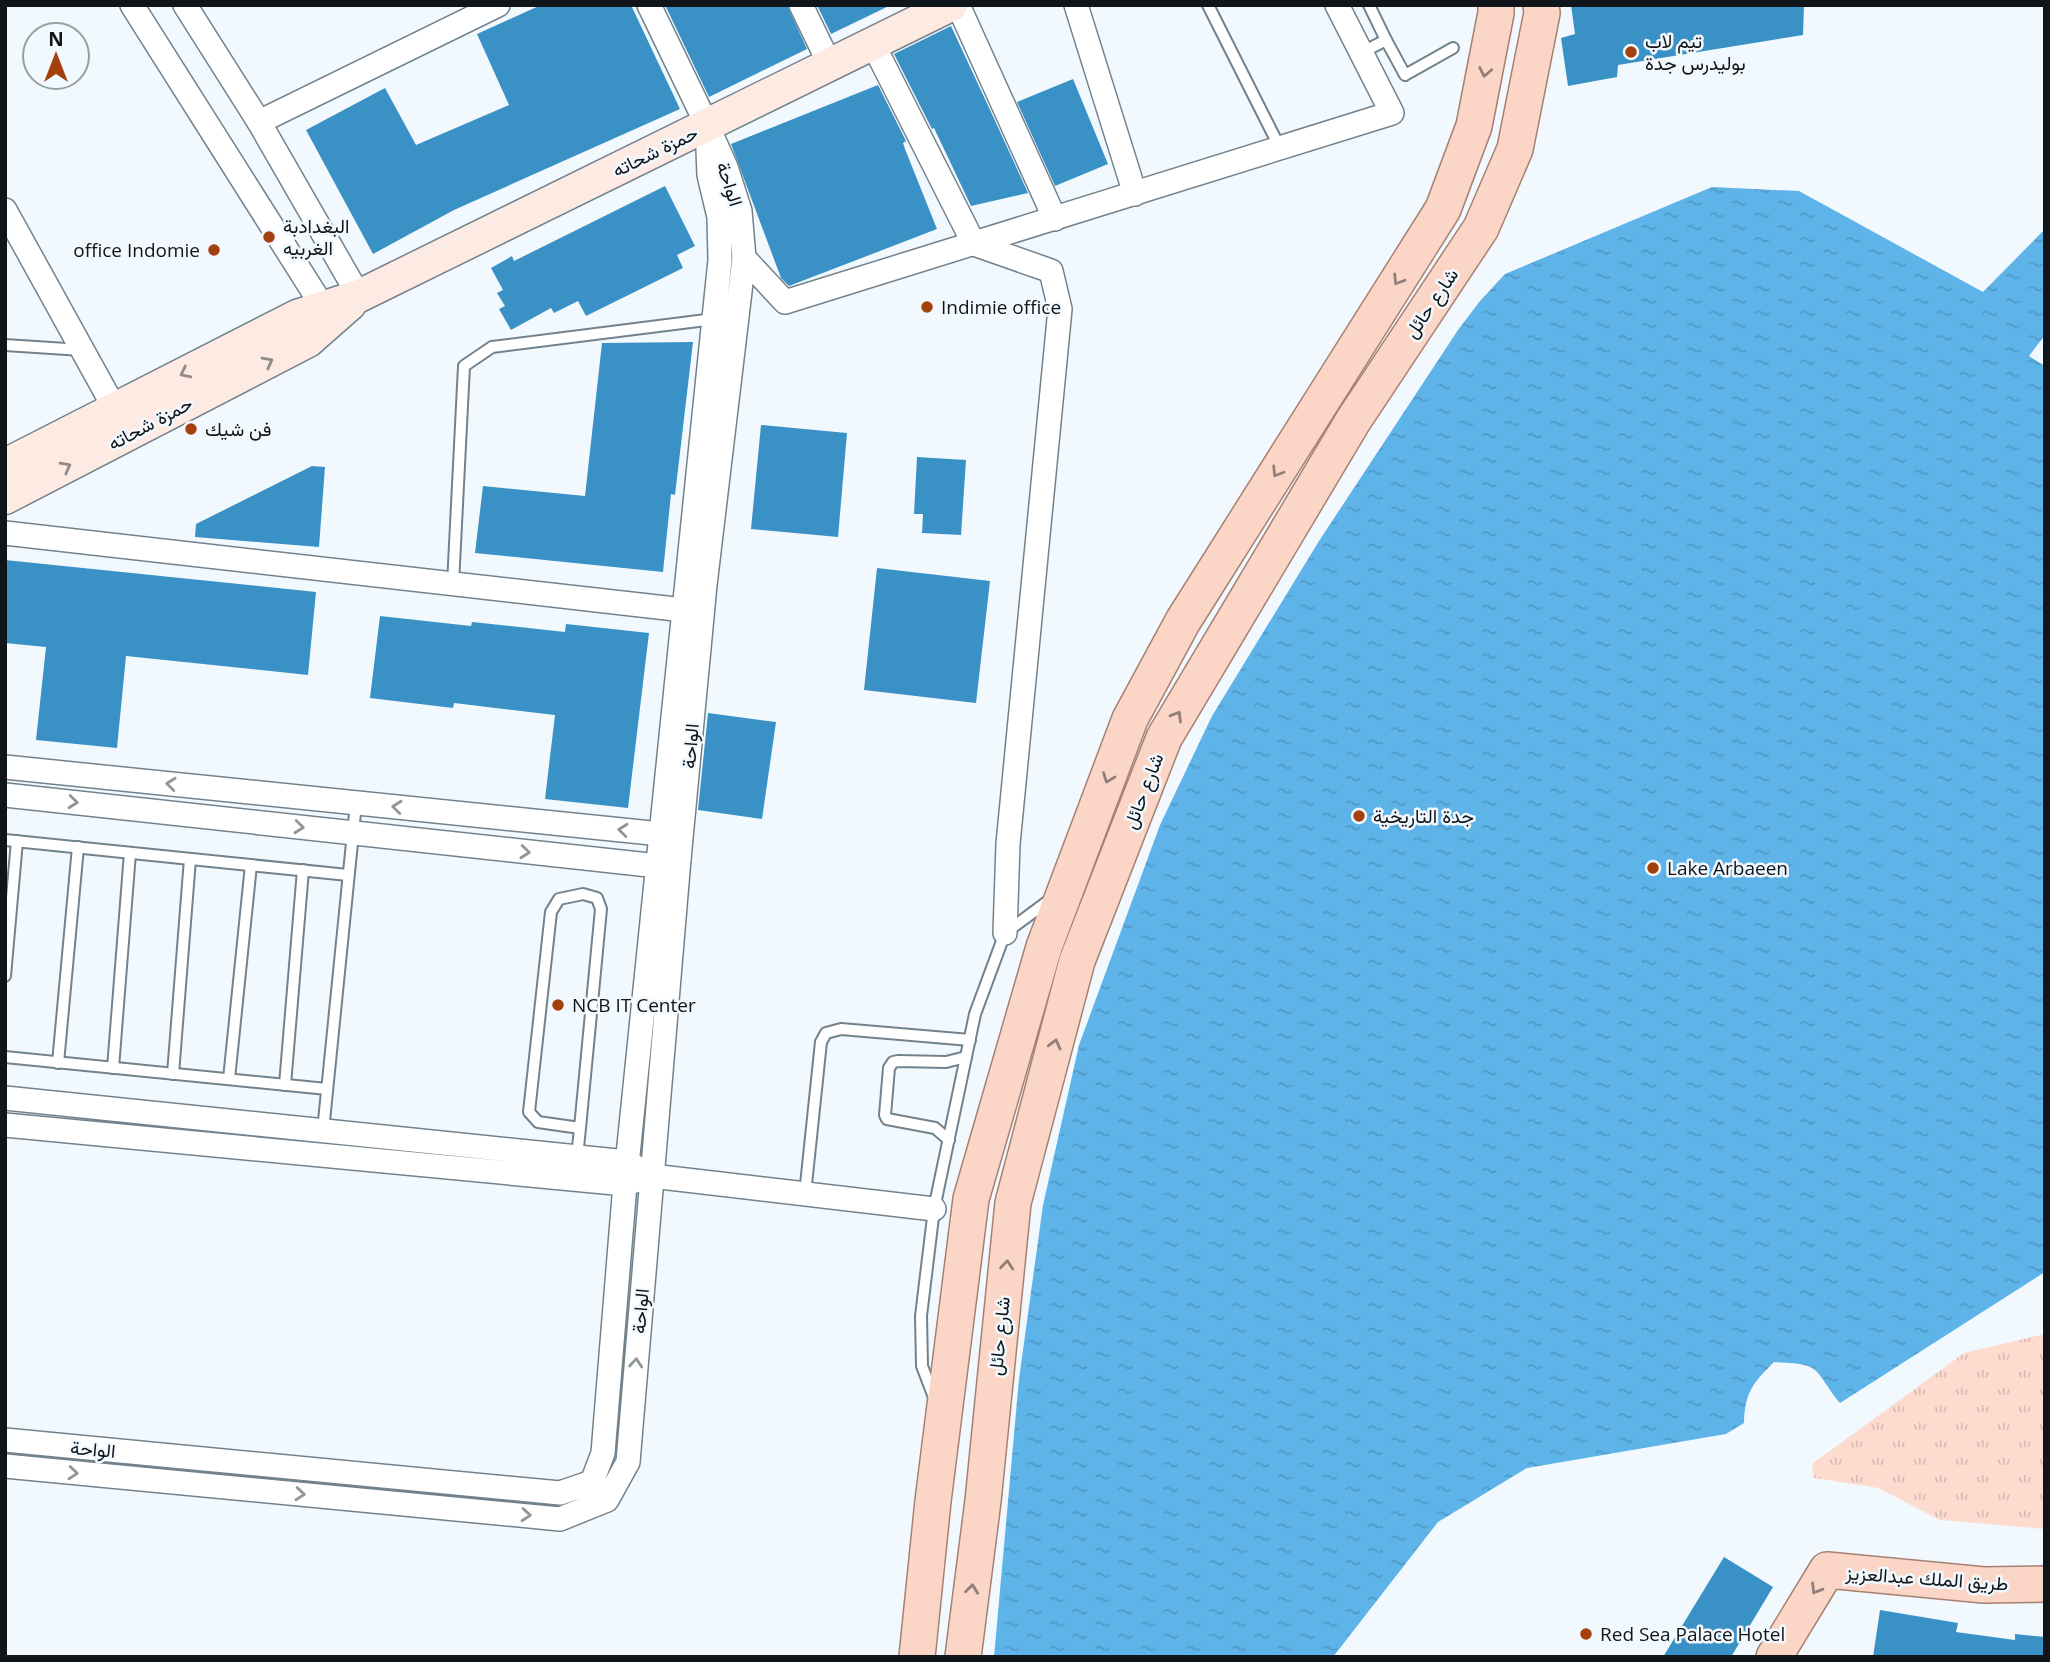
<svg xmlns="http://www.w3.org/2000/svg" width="2050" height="1662" font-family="'Open Sans',Vazirmatn,sans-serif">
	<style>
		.park { fill: url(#park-tufts) }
		.water { fill: url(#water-ripples) }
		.building { fill: #3a91c5 }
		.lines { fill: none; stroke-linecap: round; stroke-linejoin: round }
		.lane-casing { stroke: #72828d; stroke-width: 14 }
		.street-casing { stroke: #72828d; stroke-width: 26 }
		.secondary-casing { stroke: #72828d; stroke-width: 35 }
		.primary-casing { stroke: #a68072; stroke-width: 38 }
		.lane { stroke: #fff; stroke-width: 10 }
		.street { stroke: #fff; stroke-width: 23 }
		.secondary { stroke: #fdeae3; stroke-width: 32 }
		.primary { stroke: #fbd6c7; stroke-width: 35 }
		.oneway { stroke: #917f79 }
		.oneway2 { stroke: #928a88 }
		.oneway3 { stroke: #939698 }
		.poi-dot { fill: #a4400e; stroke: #f2f9fe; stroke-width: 2.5 }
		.labels { text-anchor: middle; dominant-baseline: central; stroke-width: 5; stroke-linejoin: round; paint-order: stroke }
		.poi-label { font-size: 19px; fill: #0f1519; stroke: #f2f9fe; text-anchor: start }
		.street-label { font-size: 19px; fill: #0f1519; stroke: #f2f9fe }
	</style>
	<defs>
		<pattern id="park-tufts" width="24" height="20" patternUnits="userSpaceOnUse" patternTransform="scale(1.75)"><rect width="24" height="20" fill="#fddbcf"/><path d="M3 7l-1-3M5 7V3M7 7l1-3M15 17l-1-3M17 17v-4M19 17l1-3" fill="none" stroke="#d8bbb1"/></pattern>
		<pattern id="water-ripples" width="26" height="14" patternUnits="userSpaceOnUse" patternTransform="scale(1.75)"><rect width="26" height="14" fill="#5eb3e9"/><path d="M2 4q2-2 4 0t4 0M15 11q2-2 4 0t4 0" fill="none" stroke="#5099c7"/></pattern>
	</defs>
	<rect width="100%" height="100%" fill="#f2f9fe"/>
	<path class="park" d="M2045,1334V1529L1940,1520L1878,1488L1814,1478L1812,1464L1964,1353Z"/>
	<path class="water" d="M1712,187L1799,191L1983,292L2045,229V335L2029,356L2045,366V1272L1840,1403C1812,1368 1824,1364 1774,1362C1753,1383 1745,1392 1744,1423L1726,1434L1527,1468L1438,1522L1333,1657H994L1019,1379L1043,1205L1079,1045L1160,825L1212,716L1319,541L1458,330L1480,301L1505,274Z"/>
	<g class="building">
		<path d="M541,5H631L680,109L454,210L373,254L306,130L385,88L416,145L509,105L477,34Z"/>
		<path d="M665,5H787L807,49L709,97Z"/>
		<path d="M817,5H891L831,34Z"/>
		<path d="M1571,5H1804L1803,35L1618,65L1617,77L1568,86L1561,38L1575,34Z"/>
		<path d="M951,26L991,112L1028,193L971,206L934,128L932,129L894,54Z"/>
		<path d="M1073,79L1108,164L1055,186L1017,102Z"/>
		<path d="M878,85L906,141L903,143L905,149L937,229L789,286L781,278L731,144Z"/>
		<path d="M665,186L695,246L677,255L683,268L586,316L578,301L554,313L551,308L511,330L499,309L505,306L497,293L503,290L491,268L512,256L514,261Z"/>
		<path d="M693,342L675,495L671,494L663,572L475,553L483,486L585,496L602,343Z"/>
		<path d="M761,425L847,433L838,537L751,529Z"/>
		<path d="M917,457L966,460L961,535L922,533L923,514H914Z"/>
		<path d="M312,466L325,467L319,547L195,537L196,524Z"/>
		<path d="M5,560L316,592L308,675L126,656L117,748L36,740L46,647L5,643Z"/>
		<path d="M877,568L990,581L976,703L864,690Z"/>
		<path d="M380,616L471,626L472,622L565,632L566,624L649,633L628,808L545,799L555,715L454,703L453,708L370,698Z"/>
		<path d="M708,713L776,722L762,819L698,810Z"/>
		<path d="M1724,1557L1773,1587L1731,1657H1663Z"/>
		<path d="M1880,1610L1958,1623L1956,1632L2015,1640V1634L2045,1637V1657H1873Z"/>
	</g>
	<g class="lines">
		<g class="lane-casing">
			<g id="lane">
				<path d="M1208,5L1280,148"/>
				<path d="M1369,5L1386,40"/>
				<path d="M1361,53L1386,40L1405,75L1453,48"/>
				<path d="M5,345L82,350"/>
				<path d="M453,584L464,366L492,347L714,319"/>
				<path d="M5,840L348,875"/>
				<path d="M5,976L17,841"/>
				<path d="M5,1057L327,1089"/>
				<path d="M58,1063L78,847"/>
				<path d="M113,1068L130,853"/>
				<path d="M173,1074L190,859"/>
				<path d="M229,1079L251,865"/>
				<path d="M285,1085L303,870"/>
				<path d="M323,1131L356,803"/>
				<path d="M949,1140L935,1128L887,1119L885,1115L889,1068L893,1062L898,1061L946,1062L966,1057"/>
				<path d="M577,1157L580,1128L601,909L597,898L583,894L559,899L551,912L529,1112L538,1122L580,1128"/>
				<path d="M805,1194L821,1042L826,1033L841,1029L970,1040"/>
				<path d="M935,1400L922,1366L921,1316L934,1209L975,1014L1005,933L1051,899"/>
			</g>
		</g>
		<g class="street-casing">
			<g id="street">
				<path d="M132,5L323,307"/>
				<path d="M185,5L259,122L359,296"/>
				<path d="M649,5L707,125"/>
				<path d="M801,5L830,65"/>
				<path d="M958,5L1055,219"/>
				<path d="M1076,5L1135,194"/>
				<path d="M873,44L974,244L1051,271L1060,309L1008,844L1005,933"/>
				<path d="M259,122L498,5"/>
				<path d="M5,210L115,409"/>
				<path d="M744,258L785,302L1392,113L1337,5"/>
				<path d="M5,533L684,610"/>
				<path d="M5,767L661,834L679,859L658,866L5,795"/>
				<path d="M5,1098L627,1162L652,1176L625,1184L5,1125"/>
				<path d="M652,1176L934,1209"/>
				<path d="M5,1440L560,1493L592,1482L603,1453L625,1184L720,260L719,217L709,175L707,125L726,167L740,211L744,258L705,585L679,859L628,1462L607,1500L560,1519L5,1466"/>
			</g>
		</g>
		<g class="secondary-casing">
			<g id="secondary">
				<path d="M5,465L297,316L359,296L951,5"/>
				<path d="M5,498L308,341L350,304"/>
			</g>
		</g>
		<g class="primary-casing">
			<g id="primary">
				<path d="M917,1657L933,1501L971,1199L1044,947L1130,719L1183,621L1443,209L1474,126L1496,13V5"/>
				<path d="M963,1657L983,1501L1013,1203L1077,961L1164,738L1353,421L1481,228L1515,149L1542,13L1541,5"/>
				<path d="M1774,1657L1827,1570L1984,1585L2045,1584"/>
			</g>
		</g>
		<use href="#lane" class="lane"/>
		<use href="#street" class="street"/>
		<use href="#secondary" class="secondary"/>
		<use href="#primary" class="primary"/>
	</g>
	<defs><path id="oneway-chevron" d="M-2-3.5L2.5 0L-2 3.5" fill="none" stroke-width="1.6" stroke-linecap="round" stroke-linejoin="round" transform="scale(1.75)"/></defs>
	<g class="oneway">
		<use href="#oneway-chevron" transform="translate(1485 72) rotate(101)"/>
		<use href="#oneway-chevron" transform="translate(1398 280) rotate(122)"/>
		<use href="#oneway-chevron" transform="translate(1277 472) rotate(122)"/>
		<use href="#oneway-chevron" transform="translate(1177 716) rotate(-59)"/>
		<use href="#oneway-chevron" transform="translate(1108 778) rotate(111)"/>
		<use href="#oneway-chevron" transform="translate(1055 1044) rotate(-75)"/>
		<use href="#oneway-chevron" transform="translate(1007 1265) rotate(-84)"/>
		<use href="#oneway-chevron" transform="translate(972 1589) rotate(-83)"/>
		<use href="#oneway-chevron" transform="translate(1816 1589) rotate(121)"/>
	</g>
	<g class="oneway2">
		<use href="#oneway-chevron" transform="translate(268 362) rotate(-28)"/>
		<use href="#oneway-chevron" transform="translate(185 373) rotate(153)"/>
		<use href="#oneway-chevron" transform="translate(66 467) rotate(-28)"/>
	</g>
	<g class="oneway3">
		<use href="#oneway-chevron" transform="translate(171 784) rotate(-174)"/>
		<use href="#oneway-chevron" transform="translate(73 802) rotate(6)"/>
		<use href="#oneway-chevron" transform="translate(397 807) rotate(-174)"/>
		<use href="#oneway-chevron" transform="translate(299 827) rotate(6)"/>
		<use href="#oneway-chevron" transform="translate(623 830) rotate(-174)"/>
		<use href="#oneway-chevron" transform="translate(525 852) rotate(6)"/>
		<use href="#oneway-chevron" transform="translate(636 1363) rotate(-85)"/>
		<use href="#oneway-chevron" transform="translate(73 1473) rotate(5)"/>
		<use href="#oneway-chevron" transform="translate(300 1494) rotate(5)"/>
		<use href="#oneway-chevron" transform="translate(526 1515) rotate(5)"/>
	</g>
	<g class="poi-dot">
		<circle cx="1631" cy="52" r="7"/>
		<circle cx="269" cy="237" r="7"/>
		<circle cx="214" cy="250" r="7"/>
		<circle cx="927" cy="307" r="7"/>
		<circle cx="191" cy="429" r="7"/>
		<circle cx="1359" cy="816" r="7"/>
		<circle cx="1653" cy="868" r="7"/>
		<circle cx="558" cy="1005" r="7"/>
		<circle cx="1586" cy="1634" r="7"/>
	</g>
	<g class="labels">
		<g class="poi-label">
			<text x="1645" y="41">تيم لاب<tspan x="1645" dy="22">بوليدرس جدة</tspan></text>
			<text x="283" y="226">البغدادبة<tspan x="283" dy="22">الغربيه</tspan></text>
			<text x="200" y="250" text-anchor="end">office Indomie</text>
			<text x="941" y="307">Indimie office</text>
			<text x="205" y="429">فن شيك</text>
			<text x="1373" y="816">جدة التاريخية</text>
			<text x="1667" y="868">Lake Arbaeen</text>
			<text x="572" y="1005">NCB IT Center</text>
			<text x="1600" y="1634">Red Sea Palace Hotel</text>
		</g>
		<g class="street-label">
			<text transform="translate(655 151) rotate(-26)">حمزة شحاته</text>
			<text transform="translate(730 184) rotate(72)">الواحة</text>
			<text transform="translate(1431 303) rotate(-56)">شارع حائل</text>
			<text transform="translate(150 423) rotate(-28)">حمزة شحاته</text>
			<text transform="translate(690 746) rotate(-85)">الواحة</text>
			<text transform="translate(1143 791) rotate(-69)">شارع حائل</text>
			<text transform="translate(640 1311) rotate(-85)">الواحة</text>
			<text transform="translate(999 1336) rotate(-84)">شارع حائل</text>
			<text transform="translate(93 1449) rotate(5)">الواحة</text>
			<text transform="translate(1927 1578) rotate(4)">طريق الملك عبدالعزيز</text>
		</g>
	</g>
	<rect width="2050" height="1662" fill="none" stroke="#0f1519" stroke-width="14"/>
	<g transform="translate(56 56)"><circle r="33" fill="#f2f9fe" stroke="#979ea2" stroke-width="2"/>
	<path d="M0-5L12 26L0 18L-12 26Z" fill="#a4400e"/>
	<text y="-10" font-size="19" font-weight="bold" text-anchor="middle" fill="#0f1519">N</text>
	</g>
</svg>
